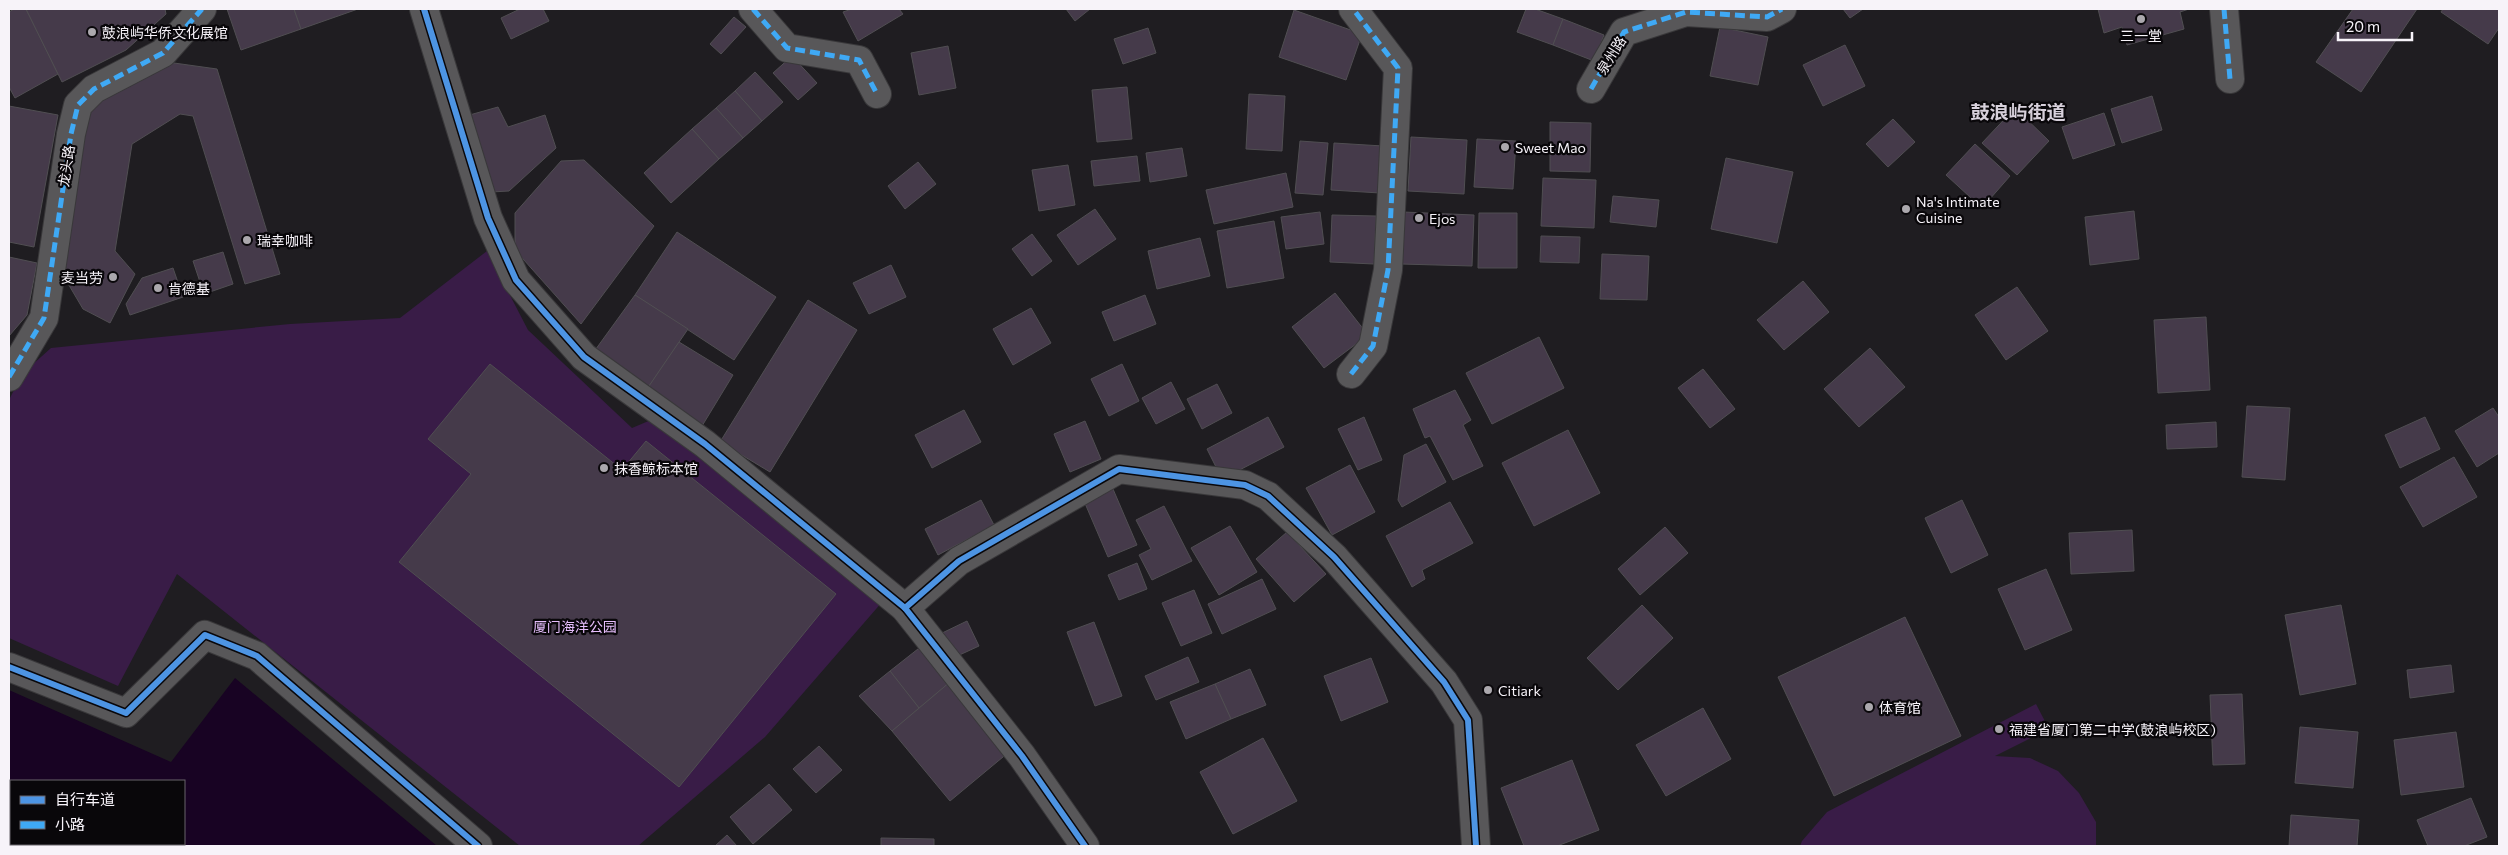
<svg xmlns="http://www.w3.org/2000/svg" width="2508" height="855" font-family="Commissioner,'Noto Sans SC',sans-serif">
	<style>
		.green { fill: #391c47 }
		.water { fill: #180323; fill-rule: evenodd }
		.building { fill: #453a4a; stroke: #504e52 }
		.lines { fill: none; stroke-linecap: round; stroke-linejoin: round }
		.minor-casing { stroke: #39383a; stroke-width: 30 }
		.minor { stroke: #585759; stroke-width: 28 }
		.quiet { stroke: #3fa9f5; stroke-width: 5; stroke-dasharray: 10 5; stroke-linecap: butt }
		.cycleway-casing { stroke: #09070a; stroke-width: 9 }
		.cycleway { stroke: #4d94e3; stroke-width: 6 }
		.poi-dot { fill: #aba8ad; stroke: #09070a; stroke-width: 2 }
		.labels { text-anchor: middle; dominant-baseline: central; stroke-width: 4.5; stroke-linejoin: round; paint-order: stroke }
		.poi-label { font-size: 14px; fill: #f7f3f9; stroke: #09070a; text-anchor: start }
		.street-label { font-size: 14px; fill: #f7f3f9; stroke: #09070a }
		.park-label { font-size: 14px; fill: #e6befc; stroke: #09070a }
		.district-label { font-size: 19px; font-weight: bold; fill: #d7d0db; stroke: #09070a }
	</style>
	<rect width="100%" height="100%" fill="#1f1d21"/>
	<g class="green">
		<path d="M487,251L528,330L632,428L658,417L883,601L765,737L638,846H520L177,574L118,686L9,638V400L22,374L51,348L290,324L400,318Z"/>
		<path d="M2036,704L2049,729L1995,756L2030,758L2058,771L2079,793L2096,822V846H1800L1802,841L1827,812Z"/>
	</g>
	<path class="water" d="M235,678L437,846H9V690L171,762ZM11,781H184V844H11Z"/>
	<g class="building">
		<path d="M14,9H26L58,74L15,98L9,87V12Z"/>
		<path d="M26,9H165L166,14L126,50L62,82Z"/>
		<path d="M227,9H294L301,29L241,50Z"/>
		<path d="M294,9H358L301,29Z"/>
		<path d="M520,9H543L549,21L511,39L501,18Z"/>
		<path d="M852,9H899L903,14L858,41L843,12Z"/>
		<path d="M1066,9H1090L1075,21Z"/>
		<path d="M1526,9H1535L1563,19L1553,45L1517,32Z"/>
		<path d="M1843,9H1863L1850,18Z"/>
		<path d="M2098,9H2189L2180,12L2184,29L2127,45L2122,27L2104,33Z"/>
		<path d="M2353,9H2417L2361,92L2316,62Z"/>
		<path d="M2443,9H2499V28L2488,44L2441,12Z"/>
		<path d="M1294,10L1362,34L1346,80L1279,57Z"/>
		<path d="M734,17L746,27L721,54L710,44Z"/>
		<path d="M1563,19L1604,35L1594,61L1553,45Z"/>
		<path d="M1720,27L1768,37L1758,85L1710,76Z"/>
		<path d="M1148,28L1156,53L1123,64L1114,39Z"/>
		<path d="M1845,45L1865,86L1823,106L1803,65Z"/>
		<path d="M948,46L956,88L919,95L911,53Z"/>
		<path d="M792,56L817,83L798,100L773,73Z"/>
		<path d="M174,63L217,69L280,274L245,284L193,116L180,114L132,144L115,251L135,274L110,323L83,309L60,270L80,117L92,97Z"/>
		<path d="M755,72L783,102L762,121L735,91Z"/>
		<path d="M1127,87L1132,139L1097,142L1092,90Z"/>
		<path d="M735,91L762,121L743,138L716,108Z"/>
		<path d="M1249,94L1285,96L1282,151L1246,149Z"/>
		<path d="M2152,96L2162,130L2122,143L2111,109Z"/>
		<path d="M9,106L58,115L34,247L9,242Z"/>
		<path d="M498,107L508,127L545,115L556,148L509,191L491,192L466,116Z"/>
		<path d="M716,108L743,138L719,159L692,129Z"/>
		<path d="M2015,108L2049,141L2017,175L1982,143Z"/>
		<path d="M2104,113L2115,145L2073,159L2062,127Z"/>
		<path d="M1893,119L1915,142L1888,167L1866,144Z"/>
		<path d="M1550,122L1591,123L1590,172L1550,171Z"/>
		<path d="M692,129L719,159L671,203L644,173Z"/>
		<path d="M1411,137L1467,140L1464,194L1408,191Z"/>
		<path d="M1477,139L1516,141L1513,189L1474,187Z"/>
		<path d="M1300,141L1328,143L1323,195L1295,193Z"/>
		<path d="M1334,143L1383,146L1380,193L1331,190Z"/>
		<path d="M1975,144L2010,176L1982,208L1946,175Z"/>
		<path d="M1182,148L1187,176L1150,182L1146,153Z"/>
		<path d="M1137,156L1140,181L1094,186L1091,161Z"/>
		<path d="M1726,158L1793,172L1777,243L1711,229Z"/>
		<path d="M584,160L654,226L581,324L515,250V213L561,161Z"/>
		<path d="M918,162L936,184L905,209L888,186Z"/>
		<path d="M1068,165L1075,205L1039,211L1032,170Z"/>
		<path d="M1286,173L1293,207L1214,224L1206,190Z"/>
		<path d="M1543,178L1596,180L1594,228L1541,226Z"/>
		<path d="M1613,196L1659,200L1656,227L1610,222Z"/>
		<path d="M1095,209L1116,239L1078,265L1057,235Z"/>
		<path d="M2134,211L2139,259L2090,265L2085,217Z"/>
		<path d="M1320,212L1324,244L1286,249L1281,217Z"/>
		<path d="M1403,212L1474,215L1472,266L1401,264Z"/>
		<path d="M1479,213H1517V268H1478Z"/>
		<path d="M1332,215L1376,216L1374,264L1330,262Z"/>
		<path d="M1274,221L1284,278L1227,288L1217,231Z"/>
		<path d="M677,232L776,297L734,360L635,295Z"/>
		<path d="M1032,234L1052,261L1032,276L1012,249Z"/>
		<path d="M1541,236L1580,237L1579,263L1540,262Z"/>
		<path d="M1200,238L1210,276L1157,289L1148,251Z"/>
		<path d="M223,252L233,284L204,294L193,261Z"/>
		<path d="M1602,254L1649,256L1647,300L1600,299Z"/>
		<path d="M9,257L37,263L27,315L9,336Z"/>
		<path d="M891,265L906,297L869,314L853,283Z"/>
		<path d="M173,268L183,297L130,315L126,304L142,278Z"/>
		<path d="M1803,281L1829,312L1784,350L1757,320Z"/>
		<path d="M2017,287L2048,331L2006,360L1975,315Z"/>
		<path d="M1335,293L1368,335L1324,368L1292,327Z"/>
		<path d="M635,295L688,329L647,389L593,353Z"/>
		<path d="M1145,295L1156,324L1114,341L1102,312Z"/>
		<path d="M808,300L857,330L770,472L720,442Z"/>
		<path d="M1031,308L1051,343L1013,365L993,329Z"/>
		<path d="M2206,317L2210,390L2158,393L2154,320Z"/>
		<path d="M1539,337L1564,388L1492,424L1466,373Z"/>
		<path d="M679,342L733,375L702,426L647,389Z"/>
		<path d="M1870,348L1905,387L1859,427L1824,389Z"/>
		<path d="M490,364L622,470L646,441L836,594L679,787L399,562L471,474L428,439Z"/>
		<path d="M1122,364L1139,401L1109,416L1091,379Z"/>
		<path d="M1703,369L1735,409L1710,428L1678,388Z"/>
		<path d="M1171,382L1185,409L1156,424L1142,398Z"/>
		<path d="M1217,384L1232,413L1202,429L1187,399Z"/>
		<path d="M1455,390L1471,420L1463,425L1483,466L1453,480L1430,436L1425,438L1413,409Z"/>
		<path d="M2247,406L2290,408L2285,480L2242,477Z"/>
		<path d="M2493,408L2499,417V453L2477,467L2455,431Z"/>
		<path d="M964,410L981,442L932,468L915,435Z"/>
		<path d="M1268,417L1284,447L1222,479L1207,449Z"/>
		<path d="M1364,417L1382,460L1358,470L1338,429Z"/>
		<path d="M2425,417L2440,449L2400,468L2385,435Z"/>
		<path d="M1085,421L1101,459L1070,472L1054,434Z"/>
		<path d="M2216,422L2217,447L2167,449L2166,425Z"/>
		<path d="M1568,430L1600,493L1534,526L1502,463Z"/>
		<path d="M1426,444L1446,482L1402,507L1398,500L1404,455Z"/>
		<path d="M2454,457L2477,497L2423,527L2400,487Z"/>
		<path d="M1350,465L1375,512L1332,535L1306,488Z"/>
		<path d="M1113,489L1137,545L1108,557L1084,501Z"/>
		<path d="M981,500L994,525L938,555L925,529Z"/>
		<path d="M1962,500L1988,555L1951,573L1925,518Z"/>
		<path d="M1450,502L1473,543L1422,570L1425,579L1412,587L1386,536Z"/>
		<path d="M1164,506L1192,561L1152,580L1139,555L1151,549L1136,520Z"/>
		<path d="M1230,526L1257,572L1219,595L1191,548Z"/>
		<path d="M1665,527L1688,553L1640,595L1618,569Z"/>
		<path d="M2132,530L2134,571L2071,574L2069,533Z"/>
		<path d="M1287,532L1326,574L1294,602L1256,559Z"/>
		<path d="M1137,563L1147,589L1119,600L1108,575Z"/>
		<path d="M2046,569L2072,630L2025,650L1998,589Z"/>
		<path d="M1262,579L1276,609L1222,634L1208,604Z"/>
		<path d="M1194,590L1212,633L1181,646L1162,603Z"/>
		<path d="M1642,605L1673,638L1618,690L1587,658Z"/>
		<path d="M2341,605L2356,684L2300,695L2285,615Z"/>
		<path d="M1905,617L1961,736L1834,796L1778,677Z"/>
		<path d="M967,621L979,646L955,657L938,635Z"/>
		<path d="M1094,622L1122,696L1095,706L1067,632Z"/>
		<path d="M923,645L950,682L919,708L890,671Z"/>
		<path d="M1188,657L1199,682L1156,700L1145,676Z"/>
		<path d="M1371,658L1388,702L1341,721L1324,676Z"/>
		<path d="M2451,665L2454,692L2410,698L2407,670Z"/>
		<path d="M1250,669L1266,705L1231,719L1215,684Z"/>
		<path d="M890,671L919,708L892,731L859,696Z"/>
		<path d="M950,682L1009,752L950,801L892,731Z"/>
		<path d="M1215,684L1231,719L1186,739L1170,702Z"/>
		<path d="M2242,694L2245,764L2213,765L2210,695Z"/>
		<path d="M1703,708L1731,759L1666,796L1636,745Z"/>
		<path d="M2300,727L2358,732L2353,788L2295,783Z"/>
		<path d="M2456,732L2464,787L2401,795L2394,740Z"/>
		<path d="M1263,738L1297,801L1233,834L1200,772Z"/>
		<path d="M819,746L842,770L816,793L793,769Z"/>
		<path d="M1572,760L1599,830L1557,846H1524L1501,788Z"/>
		<path d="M769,784L792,810L753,844L730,817Z"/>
		<path d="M2471,798L2487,837L2464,846H2428L2417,820Z"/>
		<path d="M2291,815L2359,820L2357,846H2289Z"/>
		<path d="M727,835L737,846H715Z"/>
		<path d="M881,838L934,839V846H881Z"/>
	</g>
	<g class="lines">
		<g class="minor-casing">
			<g id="minor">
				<path d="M424,9L488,218L516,280L584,357L705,444L905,608L1022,756L1085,846"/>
				<path d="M753,9L787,48L859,60L877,94"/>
				<path d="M2224,9L2230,79"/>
				<path d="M1591,89L1624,32L1686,12L1767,17L1782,9"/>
				<path d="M1351,374L1373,346L1388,270L1398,68L1353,9"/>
				<path d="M9,377L44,318L71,134L78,105L94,89L163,53L202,9"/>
				<path d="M905,608L959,561L1119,469L1245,485L1268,496L1334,557L1444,682L1468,720L1476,846"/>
				<path d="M9,667L126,713L205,635L257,656L478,846"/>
			</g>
		</g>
		<use href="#minor" class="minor"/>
		<g class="quiet">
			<path d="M753,9L787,48L859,60L877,94"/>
			<path d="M2224,9L2230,79"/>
			<path d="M1591,89L1624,32L1686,12L1767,17L1782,9"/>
			<path d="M1351,374L1373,346L1388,270L1398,68L1353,9"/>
			<path d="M9,377L44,318L71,134L78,105L94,89L163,53L202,9"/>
		</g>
		<g class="cycleway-casing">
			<g id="cycleway">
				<path d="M424,9L488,218L516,280L584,357L705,444L905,608L1022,756L1085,846"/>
				<path d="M905,608L959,561L1119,469L1245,485L1268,496L1334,557L1444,682L1468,720L1476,846"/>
				<path d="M9,667L126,713L205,635L257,656L478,846"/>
			</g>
		</g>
		<use href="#cycleway" class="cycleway"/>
	</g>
	<g class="poi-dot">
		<circle cx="2141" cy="19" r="5"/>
		<circle cx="92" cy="32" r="5"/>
		<circle cx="1505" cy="147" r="5"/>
		<circle cx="1906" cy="209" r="5"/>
		<circle cx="1419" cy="218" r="5"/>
		<circle cx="247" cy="240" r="5"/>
		<circle cx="113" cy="277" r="5"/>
		<circle cx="158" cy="288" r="5"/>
		<circle cx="604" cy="468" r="5"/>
		<circle cx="1488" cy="690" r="5"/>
		<circle cx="1869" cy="707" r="5"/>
		<circle cx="1999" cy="729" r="5"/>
	</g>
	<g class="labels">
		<g class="poi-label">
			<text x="102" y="32">鼓浪屿华侨文化展馆</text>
			<text x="2141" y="35" text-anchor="middle">三一堂</text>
			<text x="1515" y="147">Sweet Mao</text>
			<text x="1916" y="201">Na's Intimate<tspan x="1916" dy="16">Cuisine</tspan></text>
			<text x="1429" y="218">Ejos</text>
			<text x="257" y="240">瑞幸咖啡</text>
			<text x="103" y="277" text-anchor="end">麦当劳</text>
			<text x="168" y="288">肯德基</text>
			<text x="614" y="468">抹香鲸标本馆</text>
			<text x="1498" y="690">Citiark</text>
			<text x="1879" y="707">体育馆</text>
			<text x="2009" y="729">福建省厦门第二中学(鼓浪屿校区)</text>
		</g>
		<g class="street-label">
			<text transform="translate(1611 55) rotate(-58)">泉州路</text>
			<text transform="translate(66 166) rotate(-82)">龙头路</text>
		</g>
		<g class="park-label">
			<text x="575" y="626">厦门海洋公园</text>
		</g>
		<g class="district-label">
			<text x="2018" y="111">鼓浪屿街道</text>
		</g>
	</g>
	<rect width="2508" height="855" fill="none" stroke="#f7f3f9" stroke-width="20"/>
	<rect x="10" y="780" width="175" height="65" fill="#09070a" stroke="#68656a"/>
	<rect x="20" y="796" width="25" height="8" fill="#4d94e3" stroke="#68656a"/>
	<text x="55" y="805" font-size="15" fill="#f7f3f9">自行车道</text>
	<rect x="20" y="821" width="25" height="8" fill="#3fa9f5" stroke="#68656a"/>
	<text x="55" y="830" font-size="15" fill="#f7f3f9">小路</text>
	<path d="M2338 32v8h74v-8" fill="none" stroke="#f7f3f9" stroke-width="2.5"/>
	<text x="2346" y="32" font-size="15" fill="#f7f3f9" stroke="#09070a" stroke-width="4" paint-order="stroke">20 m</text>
</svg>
